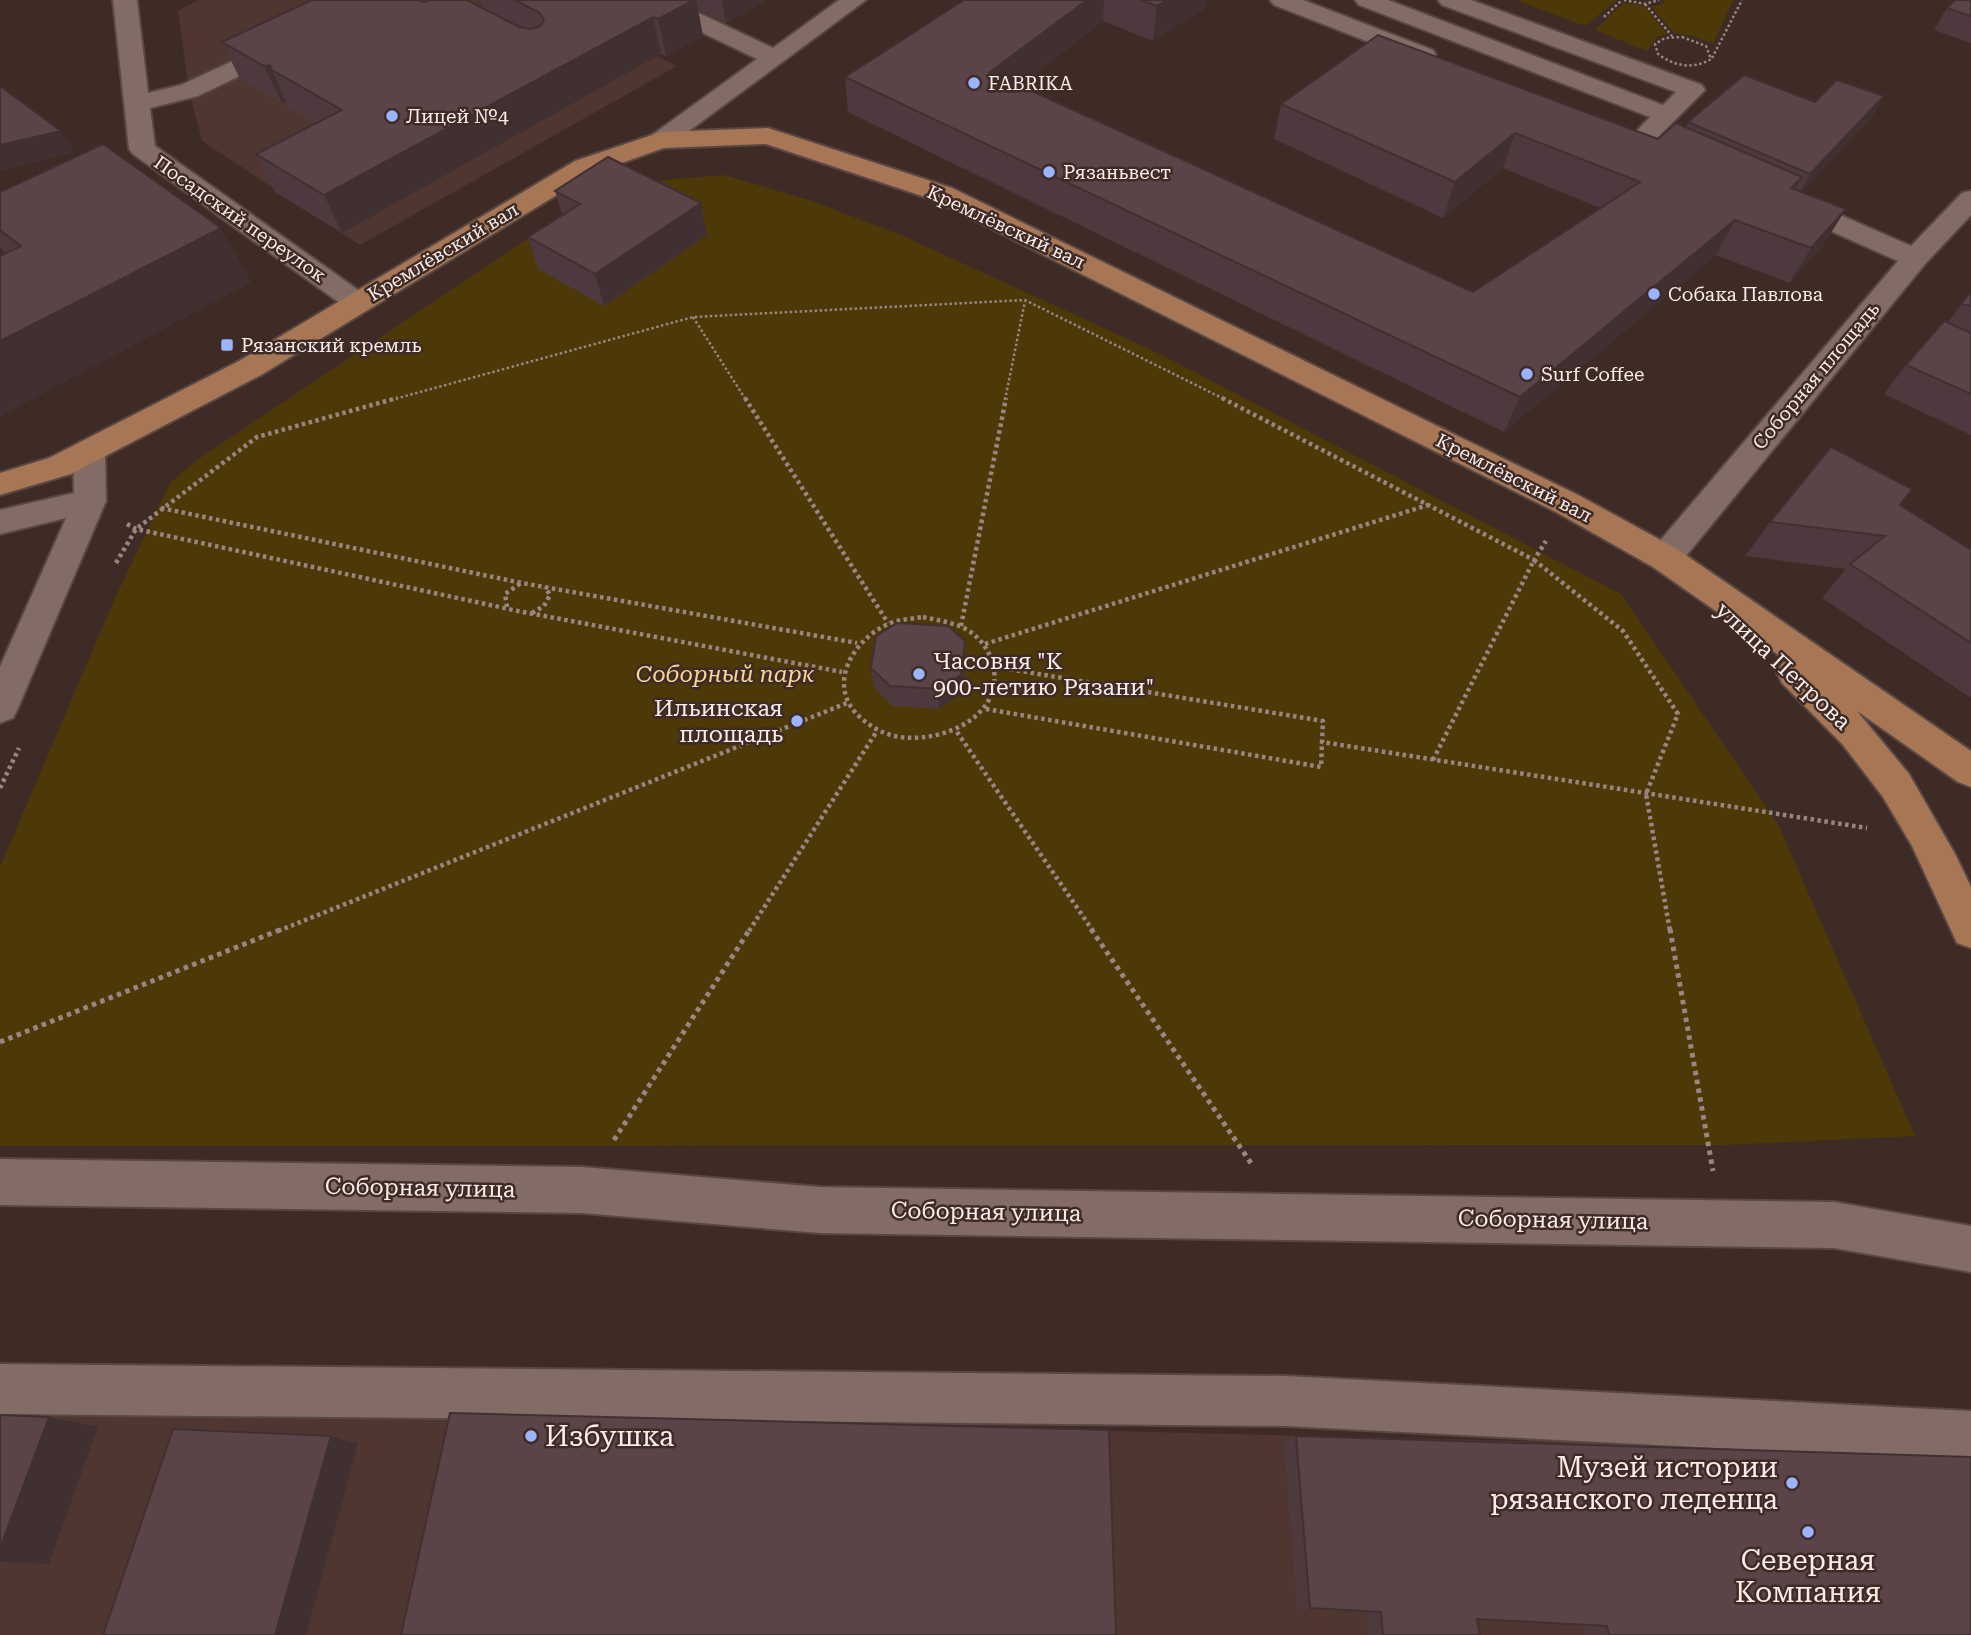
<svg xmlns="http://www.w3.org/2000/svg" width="1971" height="1635" font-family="'Roboto Serif',serif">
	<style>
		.built { fill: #503630 }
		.green { fill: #4d3807 }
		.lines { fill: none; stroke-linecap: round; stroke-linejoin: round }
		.minor-casing { stroke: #584743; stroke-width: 4 }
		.major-casing { stroke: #584743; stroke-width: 4 }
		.path-far2 { stroke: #978682; stroke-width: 2.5; stroke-dasharray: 2.5 2.5; stroke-linecap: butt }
		.path-far1 { stroke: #978682; stroke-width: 4.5; stroke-dasharray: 3.5 3.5; stroke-linecap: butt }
		.path { stroke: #978682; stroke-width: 5; stroke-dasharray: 4.5 4.5; stroke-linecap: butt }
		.minor { fill: #836b66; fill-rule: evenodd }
		.major { fill: #a77655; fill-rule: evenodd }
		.wall { fill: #4e3a3e }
		.shaded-wall { fill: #403032 }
		.building { fill: #5b4448; stroke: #403032; stroke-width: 2 }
		.poi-dot { fill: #9ab5fd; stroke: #3f2b26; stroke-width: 2.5 }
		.labels { text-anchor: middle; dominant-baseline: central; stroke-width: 5; stroke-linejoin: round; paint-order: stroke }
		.far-poi-label { font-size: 19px; fill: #f8ebe8; stroke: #3f2b26; text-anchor: start }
		.far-street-label { font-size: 19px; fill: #f8ebe8; stroke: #3f2b26 }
		.poi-label { font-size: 23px; fill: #f8ebe8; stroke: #3f2b26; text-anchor: start }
		.street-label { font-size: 23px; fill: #f8ebe8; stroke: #3f2b26 }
		.park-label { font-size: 23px; font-style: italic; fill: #f8d697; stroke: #3f2b26 }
		.near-poi-label { font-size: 28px; fill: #f8ebe8; stroke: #3f2b26; text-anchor: start }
	</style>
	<rect width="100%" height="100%" fill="#3f2b26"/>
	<g class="built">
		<path d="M198,0H492L657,56L677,66L360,245L202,141L189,90L178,11Z"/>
		<path d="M0,1404L1971,1452V1635H0Z"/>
	</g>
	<g class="green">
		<path d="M1516,0H1617L1585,26Z"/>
		<path d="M1666,0H1733L1713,44L1694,36L1674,33L1651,6L1661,5Z"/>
		<path d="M1624,3L1644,6L1667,34L1657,37L1647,51L1595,30Z"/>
		<path d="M724,175L809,200L901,235L1156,352L1621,594L1778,824L1915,1136L1724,1145L0,1146V867L115,598L170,483L197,460L533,235L642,182Z"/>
	</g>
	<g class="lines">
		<g class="minor-casing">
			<g id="minor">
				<path d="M113,0H137L148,93L181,85L273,42H289L293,47L289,52L198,96L150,108L155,146L368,297L372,303L368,309L358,312L348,309L133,154L129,149Z"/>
				<path d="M641,0H671L773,48L839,0H866L670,145L661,148L652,145L648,140L652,135L757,59L645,5Z"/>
				<path d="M1270,0H1303L1433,50L1436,55L1433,60L1424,62L1415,60L1274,5Z"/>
				<path d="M1355,0H1388L1663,105L1676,92L1442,5L1438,0H1471L1702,85L1705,90L1651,144L1642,147L1633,144L1629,139L1650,117L1359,5Z"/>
				<path d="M1971,191V215L1925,264L1677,567L1665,570L1653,567L1648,558L1653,549L1898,261L1779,208L1775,202L1779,196L1788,194L1797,196L1911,246L1962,193Z"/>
				<path d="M89,440L100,443L105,451L106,501L18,708L13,718L0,723V667L66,518L0,534V510L74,493L73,451L78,443Z"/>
				<path d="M0,1159L582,1167L820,1187L1834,1202L1971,1226V1272L1834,1248L820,1233L582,1213L0,1205Z"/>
				<path d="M0,1364L1285,1376L1971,1411V1461L1285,1426L0,1414Z"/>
			</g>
		</g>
		<g class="major-casing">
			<path id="major" d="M768,128L952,188L1580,496L1677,549L1971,751V787L1958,782L1857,711L1909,774L1955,854L1971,887V948L1957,943L1912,846L1883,797L1843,745L1782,683L1777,673L1782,663L1787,661L1653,567L1556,512L934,200L766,144L664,148L593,173L261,375L71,474L0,495V473L49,458L239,361L575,161L661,132Z"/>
		</g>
		<g class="path-far2">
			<path d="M1624,0L1645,4L1659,0"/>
			<path d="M1645,4L1672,36"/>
			<path d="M1604,17L1622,0"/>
			<path d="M1682,37L1706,46L1711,59C1693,70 1674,66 1658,54L1655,44L1665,38Z"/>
			<path d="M1712,58L1742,0"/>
			<path d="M693,317L746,400"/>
			<path d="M391,400L693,317L1025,300L1226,400"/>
			<path d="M1005,400L1025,301"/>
		</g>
		<g class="path-far1">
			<path d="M745,398L888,623"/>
			<path d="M1222,398L1534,560L1546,541"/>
			<path d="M161,508L522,583L857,643"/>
			<path d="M127,524L136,529L518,611L842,672"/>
			<path d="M116,563L136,529L257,437L397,398"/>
			<path d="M507,607L505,594L521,583"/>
			<path d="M532,613L544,606L550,595L545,587"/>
			<path d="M923,617C937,620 951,622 964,628C979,636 989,649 993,665C1005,716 943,743 900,737C885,735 873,728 862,719C825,688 851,642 886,625C898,619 911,619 923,617Z"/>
			<path d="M961,626L1006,398"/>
			<path d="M985,644L1428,505"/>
			<path d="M996,667L1323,721L1322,742L1867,828"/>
			<path d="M986,709L1321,767L1322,742"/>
			<path d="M957,732L1093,931"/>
			<path d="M1433,760L1534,560L1623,631L1678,714L1646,794L1670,931"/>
			<path d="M0,788L19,748"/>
			<path d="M278,931L847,703"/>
			<path d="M749,931L877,731"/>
		</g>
		<g class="path">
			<path d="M1091,929L1251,1163"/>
			<path d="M1670,929L1713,1171"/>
			<path d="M0,1042L282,929"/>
			<path d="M614,1140L750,929"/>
		</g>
		<use href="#minor" class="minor"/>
		<use href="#major" class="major"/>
	</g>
	<g class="wall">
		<path d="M480,0H767L726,23L698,10L703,36L666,56L661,54L342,233L275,192L256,154L316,123L289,108L286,102L282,103L240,79L222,42L424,2L482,8Z"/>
		<path d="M964,0H1206L1205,8L1153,41L1103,21L1019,86L1473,292L1600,208L1503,168L1443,218L1274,139L1281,104L1658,139L1686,127L1688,122L1815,102L1884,96L1872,117L1801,192L1824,244L1789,283L1716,255L1504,432L848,112L845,77Z"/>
		<path d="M1971,0V43L1934,30L1947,8Z"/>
		<path d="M555,191L701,203L707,235L604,306L538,269L528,237L562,215Z"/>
		<path d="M0,192L251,282L0,416V256L5,254L0,247Z"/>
		<path d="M1971,292V435L1884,394L1906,365L1948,322Z"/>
		<path d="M1900,505L1971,550V698L1822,598L1846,569L1745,556L1770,522Z"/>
		<path d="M965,641V661L961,694L939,709L892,706L874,687L871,668Z"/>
		<path d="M0,1415L98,1427L49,1564L1,1563L0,1567Z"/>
		<path d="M1296,1436L1971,1635H1585L1583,1625L1477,1620L1480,1635H1368L1366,1612L1297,1608L1284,1442Z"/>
	</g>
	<g class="shaded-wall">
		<path d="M694,0H696L703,36L666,56L658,19Z"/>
		<path d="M722,0H767L726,23Z"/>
		<path d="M1087,0H1104L1103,21L990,108V72Z"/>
		<path d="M1167,0H1206L1205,8L1153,41L1157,6Z"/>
		<path d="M653,17L661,54L342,233L324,195Z"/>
		<path d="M270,65L272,70L286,102L282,103L264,66Z"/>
		<path d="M1884,96L1872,117L1799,194L1810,174Z"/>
		<path d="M61,131L75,153L0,171V145Z"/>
		<path d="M1515,133L1503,168L1443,218L1455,182Z"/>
		<path d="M1802,177L1782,212L1791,188Z"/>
		<path d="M701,203L707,235L604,306L595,274Z"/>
		<path d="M1846,209L1824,244L1789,283L1811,248Z"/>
		<path d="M1735,220L1716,255L1504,432L1520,397Z"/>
		<path d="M221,228L251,282L0,416V341Z"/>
		<path d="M965,641V661L961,694L939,709L938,689Z"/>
		<path d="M49,1417L98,1427L49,1564L0,1562V1548Z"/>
		<path d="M331,1436L358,1444L306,1635H275Z"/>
	</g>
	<g class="building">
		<path d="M312,0H419L424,2L429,0H467L519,27L530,29L539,27L544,21L540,13L515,0H694L658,19L653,17L324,195L256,154L342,110L272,70L270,65L264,66L222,42Z"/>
		<path d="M964,0H1087L990,72L1473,292L1640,182L1515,133L1455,182L1281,104L1378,35L1658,139L1676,123L1802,177L1791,188L1846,209L1811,248L1735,220L1520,397L845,77Z"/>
		<path d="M1141,0H1167L1157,6Z"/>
		<path d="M1955,0H1971V16L1947,8Z"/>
		<path d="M1744,75L1815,102L1837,80L1884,96L1810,174L1688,122Z"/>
		<path d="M0,86L61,131L0,145Z"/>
		<path d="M103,144L221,228L0,341V256L21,246L0,230V192Z"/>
		<path d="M608,157L701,203L595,274L528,237L580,204L555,191Z"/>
		<path d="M1971,292V306L1961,304Z"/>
		<path d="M1944,321L1971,333V394L1906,365Z"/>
		<path d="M1831,447L1912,489L1900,505L1971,550V643L1850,564L1885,536L1770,522Z"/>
		<path d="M897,623L948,626L965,641L961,675L938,689L890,686L871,668L876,636Z"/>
		<path d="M450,1413L1109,1430L1116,1635H401Z"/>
		<path d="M0,1415L49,1417L0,1548Z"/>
		<path d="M173,1429L331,1436L275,1635H103Z"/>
		<path d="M1296,1436L1971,1457V1635H1609L1607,1626L1477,1619L1480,1635H1383L1381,1612L1310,1608Z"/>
	</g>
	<g class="poi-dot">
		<circle cx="974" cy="83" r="7"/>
		<circle cx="392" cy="116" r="7"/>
		<circle cx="1049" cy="172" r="7"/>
		<circle cx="1654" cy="294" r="7"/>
		<rect x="220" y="338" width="14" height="14" rx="3.5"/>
		<circle cx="1527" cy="374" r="7"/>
		<circle cx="919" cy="674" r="7"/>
		<circle cx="797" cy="721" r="7"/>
		<circle cx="531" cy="1436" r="7"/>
		<circle cx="1792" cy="1483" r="7"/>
		<circle cx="1808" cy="1532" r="7"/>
	</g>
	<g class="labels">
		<g class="far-poi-label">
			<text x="988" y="83">FABRIKA</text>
			<text x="406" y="116">Лицей №4</text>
			<text x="1063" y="172">Рязаньвест</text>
			<text x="1668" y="294">Собака Павлова</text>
			<text x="241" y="345">Рязанский кремль</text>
			<text x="1541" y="374">Surf Coffee</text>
		</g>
		<g class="far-street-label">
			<text transform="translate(240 219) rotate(35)">Посадский переулок</text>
			<text transform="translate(1006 227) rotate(25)">Кремлёвский вал</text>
			<text transform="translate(443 252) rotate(-31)">Кремлёвский вал</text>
			<text transform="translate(1816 376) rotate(-50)">Соборная площадь</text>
			<text transform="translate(1514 478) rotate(27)">Кремлёвский вал</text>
		</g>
		<g class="poi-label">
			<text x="933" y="661">Часовня "К<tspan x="933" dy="26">900-летию Рязани"</tspan></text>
			<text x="783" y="708" text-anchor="end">Ильинская<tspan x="783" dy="26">площадь</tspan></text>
		</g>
		<g class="street-label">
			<text transform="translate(1783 666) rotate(43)">улица Петрова</text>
			<text transform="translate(420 1188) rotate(1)">Соборная улица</text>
			<text transform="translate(986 1212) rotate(1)">Соборная улица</text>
			<text transform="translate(1553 1220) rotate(1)">Соборная улица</text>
		</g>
		<g class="park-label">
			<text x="725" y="674">Соборный парк</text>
		</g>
		<g class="near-poi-label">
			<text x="545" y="1436">Избушка</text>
			<text x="1778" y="1467" text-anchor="end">Музей истории<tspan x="1778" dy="32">рязанского леденца</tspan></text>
			<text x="1808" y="1560" text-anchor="middle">Северная<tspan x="1808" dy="32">Компания</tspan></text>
		</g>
	</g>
</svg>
